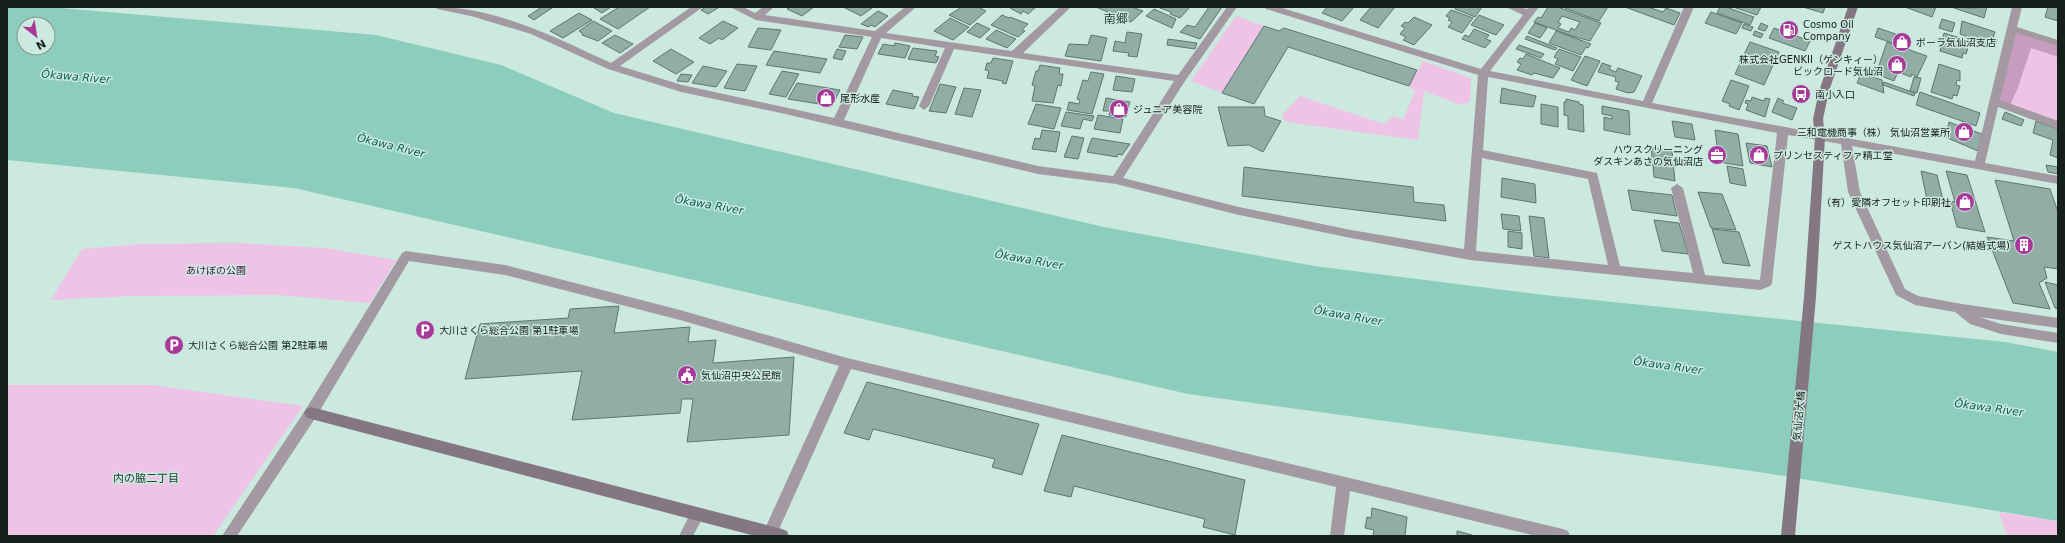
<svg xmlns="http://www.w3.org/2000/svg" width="2065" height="543" font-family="'DejaVu Sans','Noto Sans JP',sans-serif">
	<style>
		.green { fill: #eec3e5 }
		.forest { fill: #c89cbf }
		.water { fill: #8ccdbb; fill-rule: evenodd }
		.building { fill: #91ada5; stroke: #5d776f; fill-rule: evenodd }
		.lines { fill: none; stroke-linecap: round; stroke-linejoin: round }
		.street { fill: #a39aa1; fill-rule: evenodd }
		.secondary { fill: #857782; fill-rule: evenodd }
		.labels { text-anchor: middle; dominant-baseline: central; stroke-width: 3; stroke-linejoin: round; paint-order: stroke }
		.poi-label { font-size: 10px; fill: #151f1c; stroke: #cce9e0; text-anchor: start }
		.park-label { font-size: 10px; fill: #46113f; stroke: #cce9e0 }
		.street-label { font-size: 10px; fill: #151f1c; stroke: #cce9e0 }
		.water-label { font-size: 11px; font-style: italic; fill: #086150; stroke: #cce9e0 }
		.neighbourhood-label { font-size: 11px; fill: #263f38; stroke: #cce9e0 }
		.quarter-label { font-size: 12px; fill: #263f38; stroke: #cce9e0 }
	</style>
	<rect width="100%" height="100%" fill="#cce9e0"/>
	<g class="green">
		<path d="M1236,16L1264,26L1222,93L1191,81Z"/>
		<path d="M2014,31L2058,44V123L1997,102Z"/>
		<path d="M1423,61L1471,78L1470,102L1461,105L1424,91L1418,140L1286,122L1282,115L1300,96L1384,124L1393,116L1403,119L1415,92L1409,86Z"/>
		<path d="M237,243L326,248L396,260L370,303L277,295L133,296L51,300L82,249L142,244Z"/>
		<path d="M153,385L303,406L213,536H7V385Z"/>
		<path d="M1999,512L2058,521V536H2007Z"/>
	</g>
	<path class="forest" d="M2016,32L2058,45V57L2031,48L2017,90L2010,105L2000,101L2002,86Z"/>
	<path class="water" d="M7,7H49L376,35L501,65L614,113L1104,227L1314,266L1544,295L2005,342L2058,352V521L1759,472L1188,394L294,188L7,160ZM24,24H48V48H24Z"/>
	<g class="building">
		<path d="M542,7L552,8L534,20L528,16Z"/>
		<path d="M596,7H611L602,13L594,8Z"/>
		<path d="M619,7H650L618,29L600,19Z"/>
		<path d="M706,7H717L718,8L708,14L701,10Z"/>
		<path d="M790,7H814L802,16L787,9Z"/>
		<path d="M847,7H870L872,8L861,16L845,8Z"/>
		<path d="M962,7H978L986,11L970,25L949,15Z"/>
		<path d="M1012,7H1011H1036L1028,14L1023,11L1021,14L1010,8Z"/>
		<path d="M1096,7H1132L1143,11L1131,22Z"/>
		<path d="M1162,7H1190L1180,18L1170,14L1171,12L1160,8Z"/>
		<path d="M1209,7H1222L1200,39L1180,32L1187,25L1195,27Z"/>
		<path d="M1327,7H1354L1342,21L1322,13Z"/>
		<path d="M1371,7H1395L1378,28L1360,20Z"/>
		<path d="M1456,7H1482L1475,17L1455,9Z"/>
		<path d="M1548,7H1558L1601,23L1590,41L1572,36L1534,22L1538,17L1541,18ZM1562,16L1580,22L1575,30L1571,28L1569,32L1558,28L1561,24L1558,22Z"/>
		<path d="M1566,7H1608L1599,21L1565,8Z"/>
		<path d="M1625,7H1648L1663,12L1666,8L1680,13L1674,25Z"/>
		<path d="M1720,7H1726L1754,17L1750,25L1717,13Z"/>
		<path d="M1733,7H1761L1757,15Z"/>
		<path d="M1803,7H1825L1823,13Z"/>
		<path d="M1905,7H1936L1932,17Z"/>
		<path d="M1951,7L1972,8L1987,7L1984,18Z"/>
		<path d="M2048,7H2058V21L2045,17Z"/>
		<path d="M1154,9L1176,19L1172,28L1146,16Z"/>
		<path d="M1451,10L1473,18L1462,33L1448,27L1452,22L1448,20L1450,18L1446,16Z"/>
		<path d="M878,11L888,16L875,27L871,25L869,27L861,24Z"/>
		<path d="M1711,12L1742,23L1736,34L1705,23Z"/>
		<path d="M579,13L592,20L563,38L550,31Z"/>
		<path d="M1002,15L1009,18L1010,17L1028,24L1022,30L1025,31L1018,37L991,25Z"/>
		<path d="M1479,15L1504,25L1496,35L1471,25Z"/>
		<path d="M1414,17L1432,25L1414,45L1403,40L1406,37L1400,34L1405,28L1401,26L1405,22L1408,23Z"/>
		<path d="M950,18L969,27L953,40L934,31Z"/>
		<path d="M1942,19L1955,23L1952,32L1939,28Z"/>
		<path d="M593,21L612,31L598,41L582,35L583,34L579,31Z"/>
		<path d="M723,21L738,28L722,40L719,38L710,44L699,38Z"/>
		<path d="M1962,21L1995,32L1993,38L1997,39L1995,47L1960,34Z"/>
		<path d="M977,23L990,29L980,38L967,32Z"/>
		<path d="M1535,23L1547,28L1540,38L1528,33Z"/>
		<path d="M1761,23L1768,26L1765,31L1758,29Z"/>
		<path d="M1744,24L1753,27L1751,31L1742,28Z"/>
		<path d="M1264,26L1279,31L1284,28L1417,70L1409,86L1288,47L1254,104L1222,93Z"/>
		<path d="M758,28L781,30L771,50L748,47Z"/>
		<path d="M1774,28L1810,41L1805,51L1769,38Z"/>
		<path d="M1878,28L1910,39L1907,48L1875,37Z"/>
		<path d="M1474,29L1489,35L1486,39L1491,41L1485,48L1462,39L1465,35L1469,37Z"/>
		<path d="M996,30L1016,39L1007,48L986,39Z"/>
		<path d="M1556,31L1591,44L1588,48L1586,47L1581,55L1549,43Z"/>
		<path d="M1755,31L1763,34L1761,38L1753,35Z"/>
		<path d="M1127,32L1142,34L1137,57L1128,56L1129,53L1113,51L1115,41L1125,43Z"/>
		<path d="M1944,33L1967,40L1966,44L1969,45L1966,54L1963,53L1962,58L1940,51Z"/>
		<path d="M615,35L633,44L620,53L602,43Z"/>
		<path d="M845,35L863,37L857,49L839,47Z"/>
		<path d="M1091,35L1107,38L1101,61L1065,56L1069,44L1088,45Z"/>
		<path d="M1527,36L1557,48L1555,50L1525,39Z"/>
		<path d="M1168,39L1197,43L1195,49L1167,45Z"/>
		<path d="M1750,42L1779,52L1764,85L1735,74Z"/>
		<path d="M1887,42L1927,56L1917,77L1911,74V77L1898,72L1894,81L1876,74Z"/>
		<path d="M895,43L910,46L905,58L878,54L883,44L894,46Z"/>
		<path d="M1519,45L1544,54L1541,58L1516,49Z"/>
		<path d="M913,48L937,51L935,56L939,57L936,63L908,59Z"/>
		<path d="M671,49L694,62L676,74L653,61Z"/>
		<path d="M837,49L846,51L842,60L833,58Z"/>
		<path d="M1559,49L1581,57L1573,71L1555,64L1558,59L1554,57Z"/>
		<path d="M774,51L827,59L820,73L766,65Z"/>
		<path d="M1526,54L1560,68L1553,78L1534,73L1532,75L1517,70L1521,64L1517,62L1520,58L1523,59Z"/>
		<path d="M1585,56L1600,61L1587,86L1571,80Z"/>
		<path d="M993,58L1013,61L1006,84L1002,83L1003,81L987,78L989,71L985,70L987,63H991Z"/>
		<path d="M1602,63L1611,66L1609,69L1616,72L1618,68L1642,76L1634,92L1628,93L1616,89L1619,82L1615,81L1616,77L1598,72Z"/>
		<path d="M737,64L757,66L745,91L724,88Z"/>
		<path d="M1939,64L1960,71V81L1957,80L1956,85L1960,86L1957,96L1953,95L1952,99L1931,92Z"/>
		<path d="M1040,65L1060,68L1059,74H1063L1061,86L1058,85L1053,103L1032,101L1035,86L1032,85L1036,71H1038Z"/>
		<path d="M703,66L727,71L716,87L692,83Z"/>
		<path d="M782,71L799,74L786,97L769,94Z"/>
		<path d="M1091,72L1104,74L1092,114L1067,110L1069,102L1079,104L1080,100L1077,99L1083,80L1088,81Z"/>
		<path d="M1861,73L1882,80L1884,93L1857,83Z"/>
		<path d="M681,74L692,75L688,82L677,81Z"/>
		<path d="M1116,76L1135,79L1132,92L1113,90Z"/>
		<path d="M1914,77L1921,78L1917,93L1910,91Z"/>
		<path d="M1731,80L1749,86L1739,110L1729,106L1730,104L1722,101Z"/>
		<path d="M1884,82L1915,93L1914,96L1883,85Z"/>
		<path d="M797,83L840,90L832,106L788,99Z"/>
		<path d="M940,84L956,87L946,113L929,111Z"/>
		<path d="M964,88L981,90L972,117L955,114Z"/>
		<path d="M1502,88L1536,96L1533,107L1500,103Z"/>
		<path d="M893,90L913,94L912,96L919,97L914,109L886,104Z"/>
		<path d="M1920,92L1980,113L1976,126L1916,105Z"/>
		<path d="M1752,97L1764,101L1765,98L1770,99L1765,117L1746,110L1748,104L1745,103L1746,100L1751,101Z"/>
		<path d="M1106,98L1130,102L1126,117L1109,115L1110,111H1103Z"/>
		<path d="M1778,98L1784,101L1782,103L1797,108L1792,120L1772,112Z"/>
		<path d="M1566,99L1579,102V104L1583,105L1584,132L1568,129V116L1564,115V102H1566Z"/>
		<path d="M1036,104L1061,108L1054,129L1028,124Z"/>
		<path d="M1541,104L1558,107V127L1541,124Z"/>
		<path d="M1602,106L1629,111L1630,135L1604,130V117L1612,119V116L1602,114Z"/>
		<path d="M1218,107H1264L1265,116L1281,121L1263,152L1249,145L1228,146Z"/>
		<path d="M1066,112L1094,116L1092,121L1083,119L1080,129L1061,126Z"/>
		<path d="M2005,112L2024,120L2021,126L2002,119Z"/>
		<path d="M1098,115L1123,119L1120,133L1094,129Z"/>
		<path d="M1672,121L1692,124L1695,140L1675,137Z"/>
		<path d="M2036,121L2058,129V158L2050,155L2053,140L2033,133Z"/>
		<path d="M1949,122L1982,134L1978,151L1945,137Z"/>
		<path d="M1042,130L1060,132L1056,152L1032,149L1035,138L1040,139Z"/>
		<path d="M1715,130L1738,134L1743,166L1719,162Z"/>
		<path d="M1072,136L1084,138L1078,159L1064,157Z"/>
		<path d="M1092,138L1130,144L1122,155L1118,154L1117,157L1087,152Z"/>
		<path d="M1746,143L1767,146L1772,167L1750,163Z"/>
		<path d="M1651,147L1672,151L1675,181L1654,177Z"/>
		<path d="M2046,165L2058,167V174L2048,172Z"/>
		<path d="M1727,166L1743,169L1746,186L1730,183Z"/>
		<path d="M1244,167L1413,187L1414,202L1444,205L1446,221L1242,196Z"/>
		<path d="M1921,171L1937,175L1944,204L1927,200Z"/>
		<path d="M1946,171L1967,175L1985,232L1957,227L1950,201L1955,202Z"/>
		<path d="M1502,178L1535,184L1536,203L1501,197Z"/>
		<path d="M1995,180L2050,189L2058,212V269L2044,267L2047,278L2039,283L2050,309L2013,303L1987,237L2014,241Z"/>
		<path d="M1628,190L1672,195L1677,216L1632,210Z"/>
		<path d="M1698,192L1722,194L1736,230L1711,228Z"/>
		<path d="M1501,214L1519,216L1521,231L1503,229Z"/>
		<path d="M1529,216L1544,218L1549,258L1534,256Z"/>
		<path d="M1654,220L1679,223L1688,254L1662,251Z"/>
		<path d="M1712,229L1739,232L1750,266L1723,263Z"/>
		<path d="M1508,231L1522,233V249L1508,247Z"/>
		<path d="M2045,282L2058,285V309L2055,308Z"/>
		<path d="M619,306L614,333L690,327L688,342L716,340L713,363L794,357L789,435L687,442L693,399H682L680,413L572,420L582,371L465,379L480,324L568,318L570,309Z"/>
		<path d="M867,382L1039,424L1022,475L992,467L995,459L873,429L869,440L844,433Z"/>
		<path d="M1062,435L1245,480L1235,535L1203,527L1205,519L1074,486L1071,497L1044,491Z"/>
		<path d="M1372,508L1407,517L1405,536H1373L1374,530L1365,528L1367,517L1371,518Z"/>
		<path d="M1457,531L1472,535V536H1457Z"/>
	</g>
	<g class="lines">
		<g class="street">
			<path d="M435,7C497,7 556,38 611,63L691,7H703L620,66L682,85L834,118L872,37L756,20L730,7H743L755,13L763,7H774L765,15L875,31L905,7H916L886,33L1012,51L1060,7H1071L1023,53L1178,75L1227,7H1237L1185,81L1123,178L1239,207L1351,230L1464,249L1478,75L1266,9L1264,7H1279L1481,69L1523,15L1506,7H1520L1527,9L1529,7H1539L1490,71L1643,101L1684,7H1694L1652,103L1975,161L2012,7H2022L2017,27L2058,40V46L2016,33L2000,100L2058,121V129L1998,107L1985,163L2058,176V184L1852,146L1860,192L1905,289L1918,296L1962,304L2058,318V328L1979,317L2001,324L2058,333V343L2001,334L1970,324L1955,312L1915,305L1896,295L1848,192L1841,144L1788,135L1772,283L1770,286L1760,290L1470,260L1351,238L1239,215L1116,184L1038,174L781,113L681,92L608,69L531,34L471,16L437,9ZM881,38L945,48L919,106L924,110L929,106L954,49L1174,81L1113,176L1038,166L844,120ZM1488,77L1777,133L1760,280L1705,275L1683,188L1677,184L1671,188L1693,273L1620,266L1597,173L1483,150ZM1482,158L1588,179L1608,265L1476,251Z"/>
			<path d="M406,251L505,265L680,310L847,358L1563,529L1568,531L1570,536H1536L1350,491L1344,536H1330L1336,487L851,369L776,536H764L763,533L839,366L680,320L505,275L409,261L316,417L237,536H222L306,409L402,253Z"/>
			<path d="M697,509L702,510L704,515L693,536H679L692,510Z"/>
		</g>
		<g class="secondary">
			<path d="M1848,7H1858L1829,91L1823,119L1825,137L1816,297L1795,536H1781L1804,297L1815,137L1813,119L1819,91Z"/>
			<path d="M311,407L782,529L787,531L789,536H755L311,419L306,417L304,413L306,409Z"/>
		</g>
	</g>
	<defs>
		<g id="fuel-disc" transform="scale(1)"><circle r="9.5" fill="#a73a98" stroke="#cce9e0"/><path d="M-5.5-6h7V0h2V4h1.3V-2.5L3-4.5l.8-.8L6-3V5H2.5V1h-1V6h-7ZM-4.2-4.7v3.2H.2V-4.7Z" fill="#fff"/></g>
		<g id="shop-disc" transform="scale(1)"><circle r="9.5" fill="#a73a98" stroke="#cce9e0"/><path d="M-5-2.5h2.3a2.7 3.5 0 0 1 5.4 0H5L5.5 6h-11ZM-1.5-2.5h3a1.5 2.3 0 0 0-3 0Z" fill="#fff"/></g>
		<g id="bus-disc" transform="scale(1)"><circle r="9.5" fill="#a73a98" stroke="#cce9e0"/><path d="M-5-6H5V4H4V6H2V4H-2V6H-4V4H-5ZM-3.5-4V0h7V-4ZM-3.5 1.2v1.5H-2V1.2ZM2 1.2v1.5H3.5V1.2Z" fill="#fff"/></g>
		<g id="office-disc" transform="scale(1)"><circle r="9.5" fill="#a73a98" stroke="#cce9e0"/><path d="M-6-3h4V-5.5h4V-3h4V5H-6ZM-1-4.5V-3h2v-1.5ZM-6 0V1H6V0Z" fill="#fff"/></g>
		<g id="building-disc" transform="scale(1)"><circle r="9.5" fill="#a73a98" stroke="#cce9e0"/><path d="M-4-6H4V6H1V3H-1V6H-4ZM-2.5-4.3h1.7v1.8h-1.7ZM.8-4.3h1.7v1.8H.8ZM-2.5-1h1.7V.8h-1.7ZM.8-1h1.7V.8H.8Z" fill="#fff"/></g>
		<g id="parking-disc" transform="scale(1)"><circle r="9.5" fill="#a73a98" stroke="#cce9e0"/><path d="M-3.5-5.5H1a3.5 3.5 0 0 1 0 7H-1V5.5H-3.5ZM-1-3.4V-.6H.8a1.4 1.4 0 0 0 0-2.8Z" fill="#fff"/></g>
		<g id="civic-disc" transform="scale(1)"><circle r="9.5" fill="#a73a98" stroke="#cce9e0"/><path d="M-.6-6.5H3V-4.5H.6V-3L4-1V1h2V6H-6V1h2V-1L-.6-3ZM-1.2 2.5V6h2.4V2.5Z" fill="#fff"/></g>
	</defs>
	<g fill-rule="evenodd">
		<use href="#fuel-disc" x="1789" y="30"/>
		<use href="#shop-disc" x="1902" y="42"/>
		<use href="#shop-disc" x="1897" y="65"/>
		<use href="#bus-disc" x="1801" y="94"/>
		<use href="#shop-disc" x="826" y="98"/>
		<use href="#shop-disc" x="1119" y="109"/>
		<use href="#shop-disc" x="1964" y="132"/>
		<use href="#office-disc" x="1717" y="155"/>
		<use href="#shop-disc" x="1759" y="155"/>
		<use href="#shop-disc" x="1965" y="202"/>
		<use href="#building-disc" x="2024" y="245"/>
		<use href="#parking-disc" x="425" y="330"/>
		<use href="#parking-disc" x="174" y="345"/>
		<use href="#civic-disc" x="687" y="375"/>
	</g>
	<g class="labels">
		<g class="poi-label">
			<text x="1803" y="24">Cosmo Oil<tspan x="1803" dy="12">Company</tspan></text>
			<text x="1916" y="42">ポーラ気仙沼支店</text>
			<text x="1883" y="59" text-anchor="end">株式会社GENKII（ゲンキィー）<tspan x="1883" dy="12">ビックロード気仙沼</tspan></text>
			<text x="1815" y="94">南小入口</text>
			<text x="840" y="98">尾形水産</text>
			<text x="1133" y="109">ジュニア美容院</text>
			<text x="1950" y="132" text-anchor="end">三和電機商事（株） 気仙沼営業所</text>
			<text x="1703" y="149" text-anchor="end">ハウスクリーニング<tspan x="1703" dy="12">ダスキンあさの気仙沼店</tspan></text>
			<text x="1773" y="155">プリンセスティファ精工堂</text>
			<text x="1951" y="202" text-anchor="end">（有）愛隣オフセット印刷社</text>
			<text x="2010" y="245" text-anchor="end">ゲストハウス気仙沼アーバン(結婚式場)</text>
			<text x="439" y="330">大川さくら総合公園 第1駐車場</text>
			<text x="188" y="345">大川さくら総合公園 第2駐車場</text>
			<text x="701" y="375">気仙沼中央公民館</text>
		</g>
		<g class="park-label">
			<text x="216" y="270">あけぼの公園</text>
		</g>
		<g class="street-label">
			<text transform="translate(1799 416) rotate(-85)">気仙沼大橋</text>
		</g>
		<g class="water-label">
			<text transform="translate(76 77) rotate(5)">Ōkawa River</text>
			<text transform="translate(391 146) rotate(14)">Ōkawa River</text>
			<text transform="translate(709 205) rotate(10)">Ōkawa River</text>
			<text transform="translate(1029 260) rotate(10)">Ōkawa River</text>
			<text transform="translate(1348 316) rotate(10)">Ōkawa River</text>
			<text transform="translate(1668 366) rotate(8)">Ōkawa River</text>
			<text transform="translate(1989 408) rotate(8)">Ōkawa River</text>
		</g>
		<g class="neighbourhood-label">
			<text x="146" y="478">内の脇二丁目</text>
		</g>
		<g class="quarter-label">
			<text x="1116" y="19">南郷</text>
		</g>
	</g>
	<rect width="2065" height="543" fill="none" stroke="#151f1c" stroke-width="16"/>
	<g transform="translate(36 36) rotate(150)"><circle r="19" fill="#cce9e0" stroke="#839892"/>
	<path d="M0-3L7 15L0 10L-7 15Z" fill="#a73a98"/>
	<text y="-6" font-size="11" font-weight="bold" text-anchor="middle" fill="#151f1c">N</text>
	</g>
</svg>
